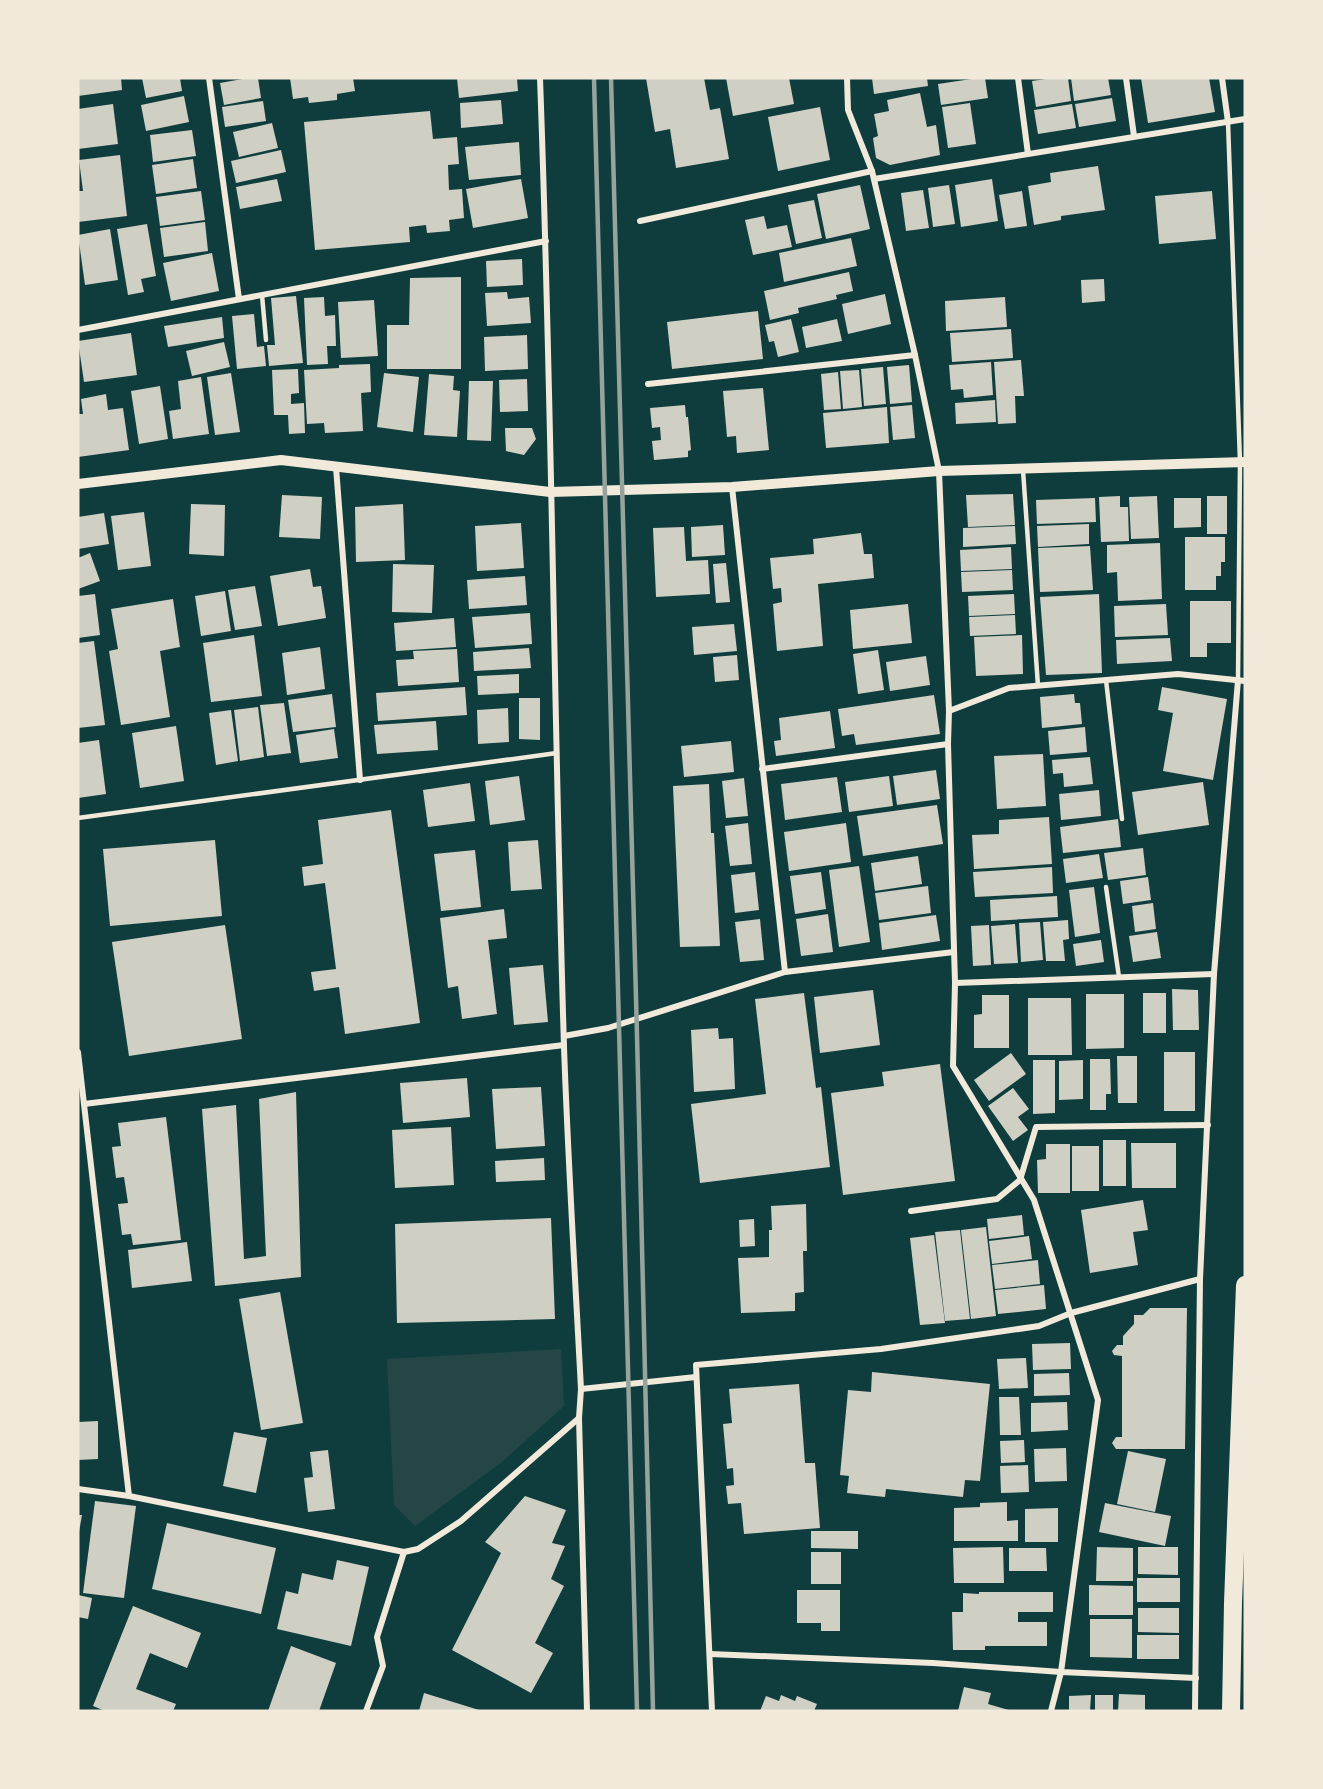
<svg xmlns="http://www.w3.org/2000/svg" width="1323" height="1789" font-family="'Public Sans',sans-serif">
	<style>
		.green { fill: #244646 }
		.building { fill: #cfcfc3 }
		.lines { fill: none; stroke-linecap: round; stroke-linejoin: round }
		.service { stroke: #f1e9da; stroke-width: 4.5 }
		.minor { stroke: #f1e9da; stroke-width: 6 }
		.tertiary { stroke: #f1e9da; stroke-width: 10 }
		.motorway { stroke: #f1e9da; stroke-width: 18 }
		.rail { stroke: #97a49c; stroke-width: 4.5 }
	</style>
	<rect width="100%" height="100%" fill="#0f3d3e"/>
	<path class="green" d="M561,1349L564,1406L502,1462L415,1526L394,1505L387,1359Z"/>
	<g class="building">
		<path d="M78,78H121L122,90L78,96Z"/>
		<path d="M142,78H180L182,91L146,98Z"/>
		<path d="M248,78H258L261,98L224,105L220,83Z"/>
		<path d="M290,78H353L355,91L337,94V100L309,103L308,97L293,99Z"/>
		<path d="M457,78H517L518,91L459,98Z"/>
		<path d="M646,78H704L710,110L720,108L729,159L676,168L670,129L655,132Z"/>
		<path d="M726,78H789L794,104L733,116Z"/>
		<path d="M872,78H927L928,86L874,94Z"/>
		<path d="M978,78H985L988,98L941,105L938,84Z"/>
		<path d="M1053,78H1068L1071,101L1036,107L1032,81Z"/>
		<path d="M1071,78H1108L1111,95L1074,101Z"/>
		<path d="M1141,78H1209L1215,112L1148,123Z"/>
		<path d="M920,93L927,127L936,125L940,155L890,165L876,158L873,138L878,136L874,114L889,111L887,100Z"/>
		<path d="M184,96L189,122L146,131L141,105Z"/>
		<path d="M1112,98L1116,121L1079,127L1075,104Z"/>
		<path d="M501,100L503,124L461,128L460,103Z"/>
		<path d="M263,101L266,121L225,127L222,107Z"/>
		<path d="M970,103L976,144L948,148L942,107Z"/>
		<path d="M113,104L118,144L78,149V109Z"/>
		<path d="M1072,104L1076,128L1038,134L1034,110Z"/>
		<path d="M820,107L830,160L778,171L768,117Z"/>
		<path d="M430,111L433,139L457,137L459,164L448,165L449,190L462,189L464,218L449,220L450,231L427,233L426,225L409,227L410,242L315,250L304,122Z"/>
		<path d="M272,123L278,148L239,157L233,132Z"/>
		<path d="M192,130L196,156L153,162L150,135Z"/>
		<path d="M519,142L521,175L469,180L465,147Z"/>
		<path d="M281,150L286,172L236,183L231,161Z"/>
		<path d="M120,155L127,216L78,222V191H83L79,160Z"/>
		<path d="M193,159L197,188L156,194L152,165Z"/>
		<path d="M1098,166L1105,210L1061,216V220L1034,225L1028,186L1051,182L1050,173Z"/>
		<path d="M277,179L282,201L240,209L236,187Z"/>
		<path d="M521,179L528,218L473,228L466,189Z"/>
		<path d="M992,179L998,221L961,227L955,185Z"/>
		<path d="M860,185L870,229L826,239L817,194Z"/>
		<path d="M949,185L955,224L933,227L928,188Z"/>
		<path d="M923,190L929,228L906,231L901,193Z"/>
		<path d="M201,191L205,220L160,226L156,197Z"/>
		<path d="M1022,191L1027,226L1005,229L999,195Z"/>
		<path d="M1212,191L1216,239L1159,244L1155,196Z"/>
		<path d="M814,200L822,238L796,244L788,205Z"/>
		<path d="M764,216L767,229L787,225L792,247L753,255L745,220Z"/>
		<path d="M205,222L208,251L164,257L160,228Z"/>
		<path d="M147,224L156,276L141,279L144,292L128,295L117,229Z"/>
		<path d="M110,229L118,280L85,285L78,235Z"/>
		<path d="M851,238L857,266L784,282L779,253Z"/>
		<path d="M212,253L219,291L171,301L163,263Z"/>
		<path d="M522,259L523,285L487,287L486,261Z"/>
		<path d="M849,272L853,291L836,295L837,299L798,308L799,313L770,320L764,291Z"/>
		<path d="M461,277V369H387V325H409L410,278Z"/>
		<path d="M1104,279L1105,301L1082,303L1081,280Z"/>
		<path d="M507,292L508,299L529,297L531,323L487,326L485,293Z"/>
		<path d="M885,294L891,324L848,334L842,304Z"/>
		<path d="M296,296L303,363L269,366L267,345H275L271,298Z"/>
		<path d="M324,297L325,316L335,315L336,346H327L328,364L307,365L304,298Z"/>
		<path d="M1005,297L1007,327L946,331L945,301Z"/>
		<path d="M374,300L378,356L341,358L338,302Z"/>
		<path d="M758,311L763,359L672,369L667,322Z"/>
		<path d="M254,314L257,347L264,346L266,366L237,369L232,316Z"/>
		<path d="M222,317L224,338L168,347L164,326Z"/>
		<path d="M791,319L799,352L778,357L774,341L769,342L765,325Z"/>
		<path d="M837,319L842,341L806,348L802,327Z"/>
		<path d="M1011,329L1013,358L952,362L950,333Z"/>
		<path d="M131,333L137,375L84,382L78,341Z"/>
		<path d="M527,335L528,369L485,371L484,337Z"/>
		<path d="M224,342L230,367L192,376L186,351Z"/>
		<path d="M1021,360L1024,396H1015L1016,423L998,424L994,362Z"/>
		<path d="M991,362L993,395L964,398L963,389L951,390L949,365Z"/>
		<path d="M370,364L371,392L361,393L363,431L325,433L324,423L307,424L304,370L339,368V365Z"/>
		<path d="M909,365L912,402L890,404L887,367Z"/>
		<path d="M883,367L886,404L864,406L861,369Z"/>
		<path d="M298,369L299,393L291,394V404L304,403L305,433L289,434L288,415H274L272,370Z"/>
		<path d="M859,370L862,407L843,409L840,371Z"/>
		<path d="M838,372L841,409L824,410L821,374Z"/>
		<path d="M231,373L240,432L215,435L207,377Z"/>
		<path d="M384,373L419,377L413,432L377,427Z"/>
		<path d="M429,374L454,376L453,390L460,391L457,437L424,435Z"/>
		<path d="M201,377L209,434L173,439L169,411L181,409L178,381Z"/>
		<path d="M527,379L528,411L500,412L499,380Z"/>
		<path d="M469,381H493L491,441L467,440Z"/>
		<path d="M160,386L168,439L139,444L131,391Z"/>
		<path d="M763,388L769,450L737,453L736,436L727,437L723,391Z"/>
		<path d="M106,394L108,410L123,408L129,450L78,457V414H83L81,399Z"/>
		<path d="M995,400L996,422L956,424L955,403Z"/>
		<path d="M685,405L686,417H688L691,450L688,451V457L654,460L652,441L661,440L660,427L652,428L650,408Z"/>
		<path d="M912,405L915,438L893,440L890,407Z"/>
		<path d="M887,407L889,443L826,448L823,413Z"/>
		<path d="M505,428H532L536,439L524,455L506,451Z"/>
		<path d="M1013,494L1015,525L968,527L966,495Z"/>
		<path d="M282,495L322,497L320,539L279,537Z"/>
		<path d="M1120,496V507H1128L1129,541L1101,542L1099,497Z"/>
		<path d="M1157,496L1159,538L1131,539L1129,497Z"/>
		<rect x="1207" y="496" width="20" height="38"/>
		<path d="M1095,498L1096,522L1037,524L1036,500Z"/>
		<path d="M1174,498H1201V527L1174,528Z"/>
		<path d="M191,504L225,505L224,556L189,554Z"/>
		<path d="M403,504L405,560L356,562L355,507Z"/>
		<path d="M144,512L151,566L118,570L111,516Z"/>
		<path d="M104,513L109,544L78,549V517Z"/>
		<path d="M521,523L524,568L477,571L475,526Z"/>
		<path d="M1089,524V544L1038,547L1037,526Z"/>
		<path d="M723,525L725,555L692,557L691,527Z"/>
		<path d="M1015,526L1016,544L963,547V528Z"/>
		<path d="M684,527L686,561L708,560L710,594L656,597L653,528Z"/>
		<path d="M861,533L864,554H872L874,578L818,584L823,646L777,651L773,604L782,602L781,588L773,589L770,558L814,554L813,539Z"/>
		<path d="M1185,537H1225V562H1221V576H1216V590H1185Z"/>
		<path d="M1160,543L1162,599L1118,601L1117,572L1107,573V545Z"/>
		<path d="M1090,546L1093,590L1040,592L1038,548Z"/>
		<path d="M1011,547L1012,569L961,571L960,550Z"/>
		<path d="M90,553L100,581L78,589V558Z"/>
		<path d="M726,563L730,602L716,603L713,564Z"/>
		<path d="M393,564L434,565L432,613L392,612Z"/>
		<path d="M310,569L313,587L321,586L326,618L278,626L270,576Z"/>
		<path d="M1012,570L1013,590L962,592L961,572Z"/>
		<path d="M525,576L527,605L469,609L467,580Z"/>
		<path d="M255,586L262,626L235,630L228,590Z"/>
		<path d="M225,591L231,631L201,636L195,596Z"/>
		<path d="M95,594L100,635L78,638V596Z"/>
		<path d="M1014,594L1015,614L969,616L968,596Z"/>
		<path d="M1099,594L1102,673L1046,675L1040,597Z"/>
		<path d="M173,599L180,647L160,651L170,717L121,725L109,651L118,649L111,609Z"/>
		<path d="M1190,601H1231V643H1207V657H1190Z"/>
		<path d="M908,604L912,643L853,649L850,610Z"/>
		<path d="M1166,604L1168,635L1115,637L1114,606Z"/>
		<path d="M530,613L532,644L475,648L472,617Z"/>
		<path d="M1015,615L1016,634L970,636L969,617Z"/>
		<path d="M454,618L456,647L396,651L394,623Z"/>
		<path d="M734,624L737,651L694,655L692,627Z"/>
		<path d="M254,635L262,696L211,702L203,643Z"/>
		<path d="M1022,635L1023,674L976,676L974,637Z"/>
		<path d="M1170,638L1172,661L1117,664L1116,640Z"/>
		<path d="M94,641L105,725L78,728V643Z"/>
		<path d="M320,647L325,689L287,695L282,653Z"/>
		<path d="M529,648L531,668L474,671L473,652Z"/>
		<path d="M457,649L459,682L398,686L396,660L414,659L413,651Z"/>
		<path d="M878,650L884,690L858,694L853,654Z"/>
		<path d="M737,655L739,680L715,682L713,657Z"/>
		<path d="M926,656L930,685L890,691L886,662Z"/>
		<path d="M519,674V693L478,695L477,676Z"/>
		<path d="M465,687L467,715L378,721L376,693Z"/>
		<path d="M1162,687L1227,699L1213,780L1163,771L1173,713L1158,710Z"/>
		<path d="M332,694L336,727L293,732L288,700Z"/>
		<path d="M1074,694L1075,703H1080L1082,724L1042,728L1040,697Z"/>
		<path d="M934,695L940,734L856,745L854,734L842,736L838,709Z"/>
		<path d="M519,698H540V740L519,739Z"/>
		<path d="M284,703L291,753L267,756L260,705Z"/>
		<path d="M258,707L264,757L240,761L234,710Z"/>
		<path d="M508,708L509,742L478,744L477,710Z"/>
		<path d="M231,710L238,761L216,765L209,713Z"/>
		<path d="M830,711L835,748L776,756L774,741L781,740L779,718Z"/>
		<path d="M436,721L438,750L377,754L374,725Z"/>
		<path d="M176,726L184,781L140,788L132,733Z"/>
		<path d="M1085,727L1087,752L1050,755L1048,731Z"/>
		<path d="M334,729L338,758L300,763L296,735Z"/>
		<path d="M99,740L106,794L78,798V743Z"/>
		<path d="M731,741L734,772L684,777L681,746Z"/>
		<path d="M1043,754L1046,806L997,809L994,756Z"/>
		<path d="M1090,757L1093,784L1064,787L1063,773L1053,774L1052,760Z"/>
		<path d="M936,770L940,799L897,805L893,776Z"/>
		<path d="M519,776L525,820L490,825L485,781Z"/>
		<path d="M889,776L893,806L849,812L845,782Z"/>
		<path d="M837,777L842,812L785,820L781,784Z"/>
		<path d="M744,778L748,816L726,818L722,781Z"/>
		<path d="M1203,782L1209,825L1138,835L1132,792Z"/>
		<path d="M470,783L475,821L428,827L423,790Z"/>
		<path d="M709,784L711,833H714L720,946L680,947L673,786Z"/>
		<path d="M1099,790L1101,816L1061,820L1059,794Z"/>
		<path d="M937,805L943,844L863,856L857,816Z"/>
		<path d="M391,810L420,1023L345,1034L339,987L314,991L311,972L336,969L325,883L304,886L302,867L323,864L318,820Z"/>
		<path d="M1049,817L1052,864L974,869L972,835L999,834V820Z"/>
		<path d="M1118,819L1121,847L1063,853L1060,827Z"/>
		<path d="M748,823L752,864L730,866L725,826Z"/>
		<path d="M846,823L851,862L789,871L784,832Z"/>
		<path d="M215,840L222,916L110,926L103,849Z"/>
		<path d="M538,840L542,889L511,891L508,842Z"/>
		<path d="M1143,848L1146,875L1108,880L1104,853Z"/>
		<path d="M475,850L481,907L441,911L434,854Z"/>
		<path d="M1099,854L1103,878L1066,883L1063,859Z"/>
		<path d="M918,856L922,884L875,891L871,863Z"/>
		<path d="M859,866L870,942L839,947L829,870Z"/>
		<path d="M1052,867L1053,893L975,897L973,872Z"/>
		<path d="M755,872L759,910L735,913L731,875Z"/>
		<path d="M821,872L826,909L795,914L790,876Z"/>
		<path d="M1148,877L1151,900L1123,904L1120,881Z"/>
		<path d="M928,886L931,913L879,920L875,893Z"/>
		<path d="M1094,887L1100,933L1075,937L1069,890Z"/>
		<path d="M1057,896L1058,917L991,921L990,900Z"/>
		<path d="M1153,903L1156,929L1135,932L1132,906Z"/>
		<path d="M504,909L507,938L488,940L497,1014L462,1019L458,986L448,988L440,918Z"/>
		<path d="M828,914L833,952L801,956L796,919Z"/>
		<path d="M936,915L940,941L882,950L879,923Z"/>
		<path d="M760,919L764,960L740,962L735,922Z"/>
		<path d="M1068,920L1069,939L1063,940L1065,961H1046L1043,922Z"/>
		<path d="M1040,922L1043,960L1021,962L1019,923Z"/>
		<path d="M1015,924L1018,963L994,964L991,926Z"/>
		<path d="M225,925L242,1039L129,1056L112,942Z"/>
		<path d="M989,925L991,965L973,966L971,926Z"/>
		<path d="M1157,932L1161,958L1133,962L1129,936Z"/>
		<path d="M1101,940L1104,962L1076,966L1073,944Z"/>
		<path d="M543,965L548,1022L514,1025L509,968Z"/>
		<path d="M1172,989L1198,990L1199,1030H1173Z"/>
		<path d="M873,990L880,1045L820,1053L814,997Z"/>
		<path d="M804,993L816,1088L821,1087L830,1167L700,1183L691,1104L766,1094L755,999Z"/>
		<rect x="1143" y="993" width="23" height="40"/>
		<path d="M1086,994H1124V1048L1086,1049Z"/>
		<path d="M982,995H1009V1048H974V1015L982,1014Z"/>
		<path d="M1028,998H1071L1072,1055H1028Z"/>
		<path d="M718,1028L719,1039L733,1038L735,1089L694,1092L691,1030Z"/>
		<rect x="1164" y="1052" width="31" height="59"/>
		<path d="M1011,1053L1026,1074L989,1101L974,1080Z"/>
		<path d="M1117,1056H1137V1103H1118Z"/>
		<path d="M1090,1059H1110L1111,1094H1106V1110H1090Z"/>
		<path d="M1033,1060H1055V1113L1033,1114Z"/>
		<path d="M1083,1060V1099L1059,1100V1061Z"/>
		<path d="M940,1064L955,1181L843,1195L831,1093L884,1086L882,1072Z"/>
		<path d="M467,1078L470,1117L403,1123L400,1083Z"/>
		<path d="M541,1087L545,1146L496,1149L492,1089Z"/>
		<path d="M1013,1088L1029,1109L1018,1117L1028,1130L1013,1141L988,1106Z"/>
		<path d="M296,1092L301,1277L215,1286L202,1109L236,1105L244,1259L266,1256L259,1099Z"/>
		<path d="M166,1117L181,1240L133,1245L131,1234L122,1235L118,1204L128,1203L124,1177L116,1178L112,1147L121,1146L118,1123Z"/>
		<path d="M451,1127L454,1185L395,1188L392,1130Z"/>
		<rect x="1103" y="1140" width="23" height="46"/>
		<path d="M1131,1143H1176V1188H1132Z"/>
		<path d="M1046,1144H1070V1193H1038L1037,1160L1046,1159Z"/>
		<rect x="1072" y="1146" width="27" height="45"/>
		<path d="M544,1158L545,1180L496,1182L495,1161Z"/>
		<path d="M1143,1200L1148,1230L1133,1232L1138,1265L1090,1273L1081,1210Z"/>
		<path d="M806,1204L807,1251H803L804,1292L795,1293V1311L741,1313L738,1258L769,1257V1230H772L771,1206Z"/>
		<path d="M1022,1215L1024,1235L989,1239L987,1219Z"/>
		<path d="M551,1218L555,1319L397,1323L395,1224Z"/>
		<path d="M754,1219L755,1246L740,1247L739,1220Z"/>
		<path d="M986,1227L996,1316L971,1319L961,1230Z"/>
		<path d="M960,1230L970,1319L945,1321L935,1232Z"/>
		<path d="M934,1235L945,1323L920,1325L910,1238Z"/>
		<path d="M1029,1236L1032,1259L992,1264L989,1241Z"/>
		<path d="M187,1242L192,1281L132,1288L128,1250Z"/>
		<path d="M1038,1260L1040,1284L995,1289L992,1265Z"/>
		<path d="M1044,1285L1046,1309L998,1314L995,1290Z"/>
		<path d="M280,1292L303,1423L261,1430L239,1299Z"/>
		<path d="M1150,1308H1187L1185,1449H1116L1112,1443L1116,1437H1122V1356L1114,1355L1112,1351L1117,1345H1123V1336L1134,1324V1315H1143Z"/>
		<path d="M1070,1343L1071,1369L1033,1370L1032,1344Z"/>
		<path d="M1026,1358L1028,1388L999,1389L997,1359Z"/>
		<path d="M872,1372L990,1384L980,1481L965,1480L963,1497L886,1489L885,1497L847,1493L849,1476L840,1475L848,1390L871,1392Z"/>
		<path d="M1069,1373L1070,1395L1034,1396V1374Z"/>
		<path d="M799,1384L805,1463H815L820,1528L744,1534L741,1503L728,1504L726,1486L734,1485L733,1468L727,1469L723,1424L732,1423L729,1389Z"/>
		<path d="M999,1397H1019L1021,1435H1000Z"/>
		<path d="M1067,1402L1068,1430L1031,1432V1403Z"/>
		<path d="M98,1421V1459L78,1460V1422Z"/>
		<path d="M234,1432L267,1438L256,1493L223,1486Z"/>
		<path d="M1024,1440L1025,1462L1001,1463L1000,1441Z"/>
		<path d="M1066,1448L1067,1481L1035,1482L1034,1449Z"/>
		<path d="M328,1450L335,1509L308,1512L304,1478L313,1477L310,1452Z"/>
		<path d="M1128,1451L1166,1459L1155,1512L1117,1504Z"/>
		<path d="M1028,1465L1029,1492L1001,1493L1000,1466Z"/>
		<path d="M525,1496L566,1510L552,1543L565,1546L551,1579L564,1586L535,1643L553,1653L531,1693L452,1650L501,1553L485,1542Z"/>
		<path d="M95,1501L136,1506L124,1598L83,1593Z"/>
		<path d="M1007,1502V1521L1018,1520V1541H954V1508L980,1507V1503Z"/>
		<path d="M1105,1503L1171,1516L1165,1546L1099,1532Z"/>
		<path d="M1058,1508V1542H1025V1509Z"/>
		<path d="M78,1515H82L79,1532H78Z"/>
		<path d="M167,1523L276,1548L261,1614L152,1589Z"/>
		<path d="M811,1531H858V1549L811,1548Z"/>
		<path d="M1003,1547L1004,1583H954L953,1548Z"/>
		<path d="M1097,1547L1133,1548V1581H1096Z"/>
		<path d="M1138,1547H1178V1575L1138,1574Z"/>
		<path d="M1009,1548H1046L1047,1571H1009Z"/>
		<rect x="811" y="1552" width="30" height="32"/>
		<path d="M337,1560L369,1567L351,1646L277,1629L286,1591L298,1594L302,1573L333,1580Z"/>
		<rect x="1137" y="1578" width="43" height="24"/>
		<path d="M1089,1585L1133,1586V1615H1089Z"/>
		<path d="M797,1590H840V1631H821V1623H797Z"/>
		<path d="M979,1592H1053V1612H1018V1622H1047V1646H985V1650H953L952,1612H963V1593L979,1594Z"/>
		<path d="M78,1595L92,1598L88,1619L78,1617Z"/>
		<path d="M133,1606L201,1633L187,1668L150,1653L136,1689L176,1704L173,1711H105L93,1706Z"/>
		<path d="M1138,1608H1179V1633L1138,1632Z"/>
		<path d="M1090,1619H1132V1658L1090,1657Z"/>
		<rect x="1137" y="1635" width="42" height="24"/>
		<path d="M291,1646L336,1663L319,1711H268Z"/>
		<path d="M964,1687L991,1693L988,1704L1012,1711H958Z"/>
		<path d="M424,1693L479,1710V1711H419Z"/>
		<path d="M1119,1694L1145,1695V1711H1118Z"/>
		<path d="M781,1695L795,1701L797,1696L817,1704L814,1711H760L766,1696L779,1701Z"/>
		<path d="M1091,1695L1090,1711H1069V1696Z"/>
		<rect x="1095" y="1695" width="18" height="16"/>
	</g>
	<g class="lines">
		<g class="service">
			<path d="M1228,122L1240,462L1238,680"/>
			<path d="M262,295L266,340"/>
			<path d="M1023,470L1038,686"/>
			<path d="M1106,680L1122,819"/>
			<path d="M78,818L557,753"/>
			<path d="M1106,887L1119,977"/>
		</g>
		<g class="minor">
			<path d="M209,78L239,299"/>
			<path d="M540,78C552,401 554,724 564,1047C568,1161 575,1275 581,1389L579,1418L587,1711"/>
			<path d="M847,78L848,110L872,171L915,355L939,471L949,711L948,744L955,983L953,1066L1034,1200L1098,1400L1061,1672L1051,1711"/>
			<path d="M1018,78L1028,154"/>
			<path d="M1126,78L1134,136"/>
			<path d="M1222,78L1228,122"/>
			<path d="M874,179L1245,119"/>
			<path d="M640,221L872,171"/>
			<path d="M78,330L546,241"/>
			<path d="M648,384L915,355"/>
			<path d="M336,467L360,780"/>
			<path d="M732,487L785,972"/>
			<path d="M949,711L1009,688L1178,674L1245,681"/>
			<path d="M762,769L948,744"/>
			<path d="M955,983L1214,974"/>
			<path d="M564,1036L608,1028L785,972L954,952"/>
			<path d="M78,1052L129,1496"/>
			<path d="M84,1104L564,1045"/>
			<path d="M911,1211L997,1199L1020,1180L1036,1127L1208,1125"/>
			<path d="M581,1389L696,1377"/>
			<path d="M78,1489L129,1496L404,1552L418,1549L461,1521L579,1418"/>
			<path d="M710,1654L933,1663L1061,1672L1196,1678"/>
			<path d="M366,1711L383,1666L377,1637L404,1552"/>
			<path d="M712,1711L696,1365L881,1349L1039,1326L1071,1313L1200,1279"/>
			<path d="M1195,1711L1200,1279L1214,974L1238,680"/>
		</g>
		<path class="tertiary" d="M78,484L281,460L550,492L732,487L939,471L1245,462"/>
		<path class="motorway" d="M1231,1711L1233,1603L1245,1285"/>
		<g class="rail">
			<path d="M594,78L637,1711"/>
			<path d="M611,78L637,1035L653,1711"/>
		</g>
	</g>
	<rect width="1323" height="1789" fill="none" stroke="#f1e9da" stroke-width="159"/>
</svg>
